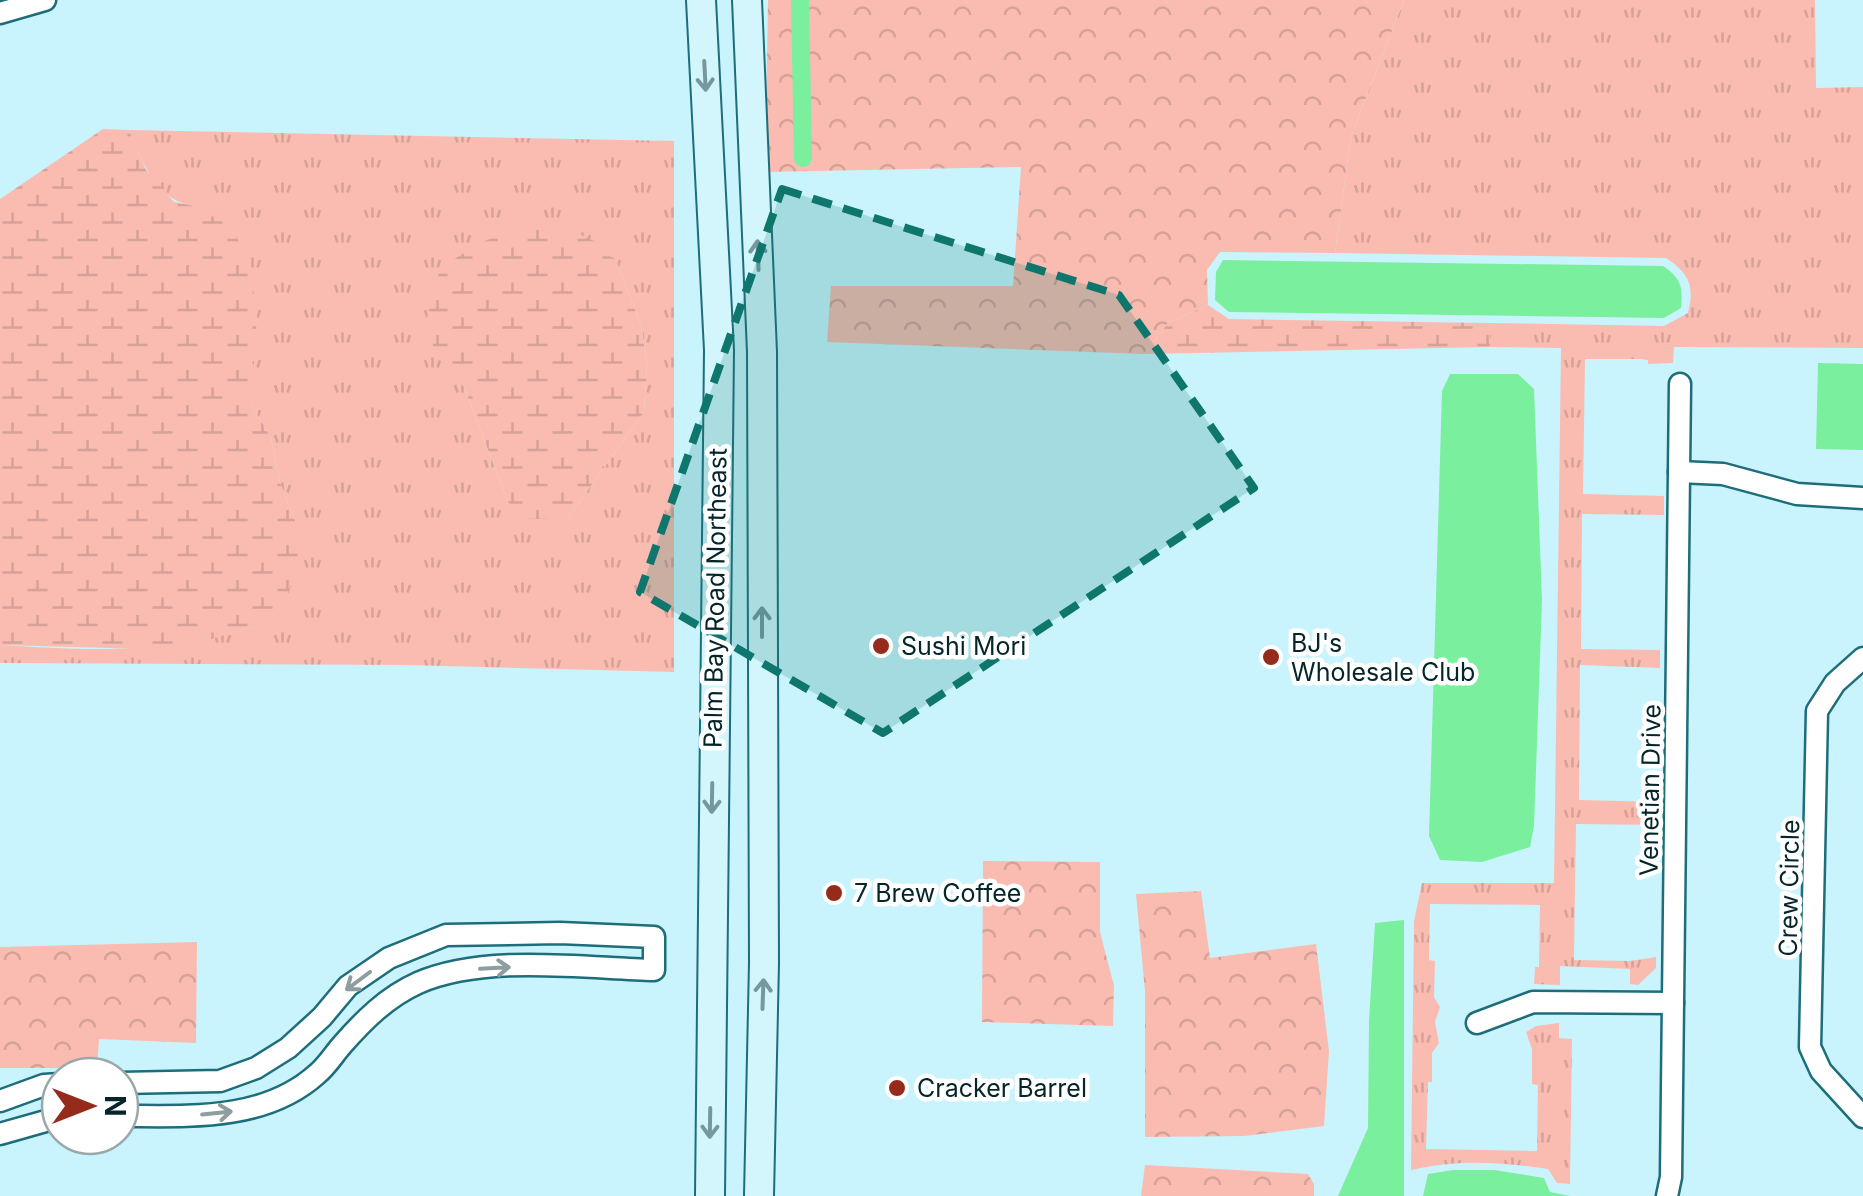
<svg xmlns="http://www.w3.org/2000/svg" width="1863" height="1196" font-family="Inter,sans-serif">
	<style>
		.grass { fill: url(#grass-tufts); fill-rule: evenodd }
		.forest { fill: url(#forest-crowns) }
		.wetland { fill: url(#wetland-marsh) }
		.water { fill: #7aef9d }
		.lines { fill: none; stroke-linecap: round; stroke-linejoin: round }
		.canal { stroke: #7aef9d; stroke-width: 18 }
		.minor-casing { stroke: #1d6d7b; stroke-width: 25 }
		.secondary-casing { stroke: #1d6d7b; stroke-width: 32 }
		.minor { stroke: #fff; stroke-width: 20 }
		.secondary { stroke: #d2f6fc; stroke-width: 28 }
		.oneway { stroke: #75989e }
		.oneway2 { stroke: #8e9d9f }
		.marked { fill: #0f766e; fill-opacity: 0.2; stroke: #0f766e; stroke-width: 8; stroke-dasharray: 20 12; stroke-linejoin: round }
		.poi-dot { fill: #952c1b; stroke: #fff; stroke-width: 4 }
		.labels { text-anchor: middle; dominant-baseline: central; stroke-width: 9; stroke-linejoin: round; paint-order: stroke }
		.street-label { font-size: 25px; fill: #04252a; stroke: #fff }
		.poi-label { font-size: 25px; fill: #04252a; stroke: #fff; text-anchor: start }
	</style>
	<defs>
		<pattern id="grass-tufts" width="24" height="20" patternUnits="userSpaceOnUse" patternTransform="scale(2.5)"><rect width="24" height="20" fill="#fabcb0"/><path d="M3 7l-1-3M5 7V3M7 7l1-3M15 17l-1-3M17 17v-4M19 17l1-3" fill="none" stroke="#d5a198"/></pattern>
		<pattern id="forest-crowns" width="20" height="18" patternUnits="userSpaceOnUse" patternTransform="scale(2.5)"><rect width="20" height="18" fill="#fabcb0"/><path d="M2 6a3 3 0 1 1 6 0M12 15a3 3 0 1 1 6 0" fill="none" stroke="#d5a198"/></pattern>
		<pattern id="wetland-marsh" width="20" height="14" patternUnits="userSpaceOnUse" patternTransform="scale(2.5)"><rect width="20" height="14" fill="#fabcb0"/><path d="M1 5h8M5 5V1M11 12h8M15 12V8" fill="none" stroke="#d5a198"/></pattern>
	</defs>
	<rect width="100%" height="100%" fill="#c9f4fd"/>
	<g class="grass">
		<path d="M1404,0H1815L1816,88L1863,87V348L1674,347L1673,363L1648,364V360L1641,359H1585L1583,494L1664,496V515L1582,514L1581,649L1660,650V668L1580,665L1579,800L1657,802L1658,825L1576,824L1574,960L1630,961L1656,957V968L1638,985L1630,984V969L1560,966V985L1534,984L1535,967H1539L1540,905L1430,904L1429,960L1435,961L1434,997L1440,1007L1435,1022L1439,1043L1432,1053V1082H1428L1426,1149L1537,1151L1538,1085L1532,1084V1049L1526,1032L1536,1026L1559,1023V1038L1572,1039L1570,1184L1557,1183L1548,1169C1501,1162 1458,1159 1411,1170L1414,921L1422,883H1554L1561,348L1490,347V323L1664,326L1688,313C1695,286 1689,273 1666,258L1335,253L1351,136Z"/>
		<path d="M129,130L674,141V672L407,665L0,663V645C93,651 161,654 252,627L295,520L280,483L271,438L251,404V372L190,205C155,199 141,159 129,130ZM617,263L641,325L647,363L644,412L567,519L508,502L464,387Z"/>
	</g>
	<g class="forest">
		<path d="M768,0H1404L1351,136L1335,253L1220,252L1207,270L1208,305L1168,323L1144,354L827,342L831,286H1013L1021,167L765,172Z"/>
		<path d="M983,861L1100,862V932L1114,986L1113,1026L982,1022Z"/>
		<path d="M1201,891L1210,958L1316,944L1329,1051L1324,1126L1244,1136L1145,1137V991L1136,894Z"/>
		<path d="M197,942L196,1043L99,1039L97,1068H0V947Z"/>
		<path d="M1145,1165L1308,1174L1314,1184V1196H1141Z"/>
	</g>
	<g class="wetland">
		<path d="M103,129L129,130L146,170L174,202L190,205L227,224L248,254L257,316L251,404L271,438L280,483L295,520L299,563L284,603L252,627L201,642L147,649L0,645V199Z"/>
		<path d="M558,224L596,242L617,263L641,325L647,363L644,412L567,519H526L508,502L464,387L436,356L426,321L440,269C484,238 503,229 558,224Z"/>
		<path d="M1208,305L1229,319L1490,323V347L1144,354L1168,323Z"/>
	</g>
	<g class="water">
		<path d="M1223,260L1663,266C1681,278 1683,287 1681,308L1664,318L1229,312L1215,300L1216,272Z"/>
		<path d="M1818,363L1863,364V450L1816,449Z"/>
		<path d="M1450,374H1518L1534,389L1542,600L1534,826L1530,847L1482,862L1440,860L1429,836L1442,391Z"/>
		<path d="M1404,920V1196H1338L1368,1128L1369,1021L1375,923Z"/>
		<path d="M1453,1170H1494L1544,1178L1550,1192L1570,1196H1423L1428,1174Z"/>
	</g>
	<g class="lines">
		<path class="canal" d="M800,0L803,158"/>
		<g class="minor-casing">
			<g id="minor">
				<path d="M0,13L45,0"/>
				<path d="M1679,472L1723,474L1797,494L1863,498"/>
				<path d="M1863,658L1835,683L1817,711L1810,1047L1821,1071L1863,1117"/>
				<path d="M1477,1023L1533,1002L1673,1003"/>
				<path d="M120,1083L220,1081L256,1068L288,1048L322,1017L348,986L389,958L446,935L560,933L654,937V970C582,968 485,954 418,983C387,997 364,1020 342,1045C334,1054 327,1066 317,1074C264,1122 186,1116 120,1116"/>
				<path d="M0,1101L44,1085L60,1084"/>
				<path d="M0,1134L60,1117"/>
				<path d="M1667,1196L1671,1177L1680,384"/>
			</g>
		</g>
		<g class="secondary-casing">
			<g id="secondary">
				<path d="M701,0L719,350L710,1196"/>
				<path d="M747,0L762,352L764,963L759,1196"/>
			</g>
		</g>
		<use href="#minor" class="minor"/>
		<use href="#secondary" class="secondary"/>
	</g>
	<defs><path id="oneway-shaft" d="M-6 0H5M1.5-3L5.5 0L1.5 3" fill="none" stroke-width="1.6" stroke-linecap="round" stroke-linejoin="round" transform="scale(2.5)"/></defs>
	<g class="oneway">
		<use href="#oneway-shaft" transform="translate(705 76) rotate(87)"/>
		<use href="#oneway-shaft" transform="translate(758 255) rotate(-92)"/>
		<use href="#oneway-shaft" transform="translate(762 622) rotate(-90)"/>
		<use href="#oneway-shaft" transform="translate(712 798) rotate(91)"/>
		<use href="#oneway-shaft" transform="translate(763 994) rotate(-88)"/>
		<use href="#oneway-shaft" transform="translate(710 1123) rotate(91)"/>
	</g>
	<g class="oneway2">
		<use href="#oneway-shaft" transform="translate(495 968) rotate(-3)"/>
		<use href="#oneway-shaft" transform="translate(358 981) rotate(143)"/>
		<use href="#oneway-shaft" transform="translate(217 1113) rotate(-6)"/>
	</g>
	<path class="marked" d="M782,189L1119,295L1254,488L883,733L640,592Z"/>
	<g class="poi-dot">
		<circle cx="881" cy="646" r="10"/>
		<circle cx="1271" cy="657" r="10"/>
		<circle cx="834" cy="893" r="10"/>
		<circle cx="897" cy="1088" r="10"/>
	</g>
	<g class="labels">
		<g class="street-label">
			<text transform="translate(715 598) rotate(-89)">Palm Bay Road Northeast</text>
			<text transform="translate(1650 790) rotate(-89)">Venetian Drive</text>
			<text transform="translate(1789 888) rotate(-89)">Crew Circle</text>
		</g>
		<g class="poi-label">
			<text x="1291" y="643">BJ's<tspan x="1291" dy="29">Wholesale Club</tspan></text>
			<text x="901" y="646">Sushi Mori</text>
			<text x="854" y="893">7 Brew Coffee</text>
			<text x="917" y="1088">Cracker Barrel</text>
		</g>
	</g>
	<g transform="translate(90 1106) rotate(90)"><circle r="48" fill="#ffffff" stroke="#9ba8aa" stroke-width="2.5"/>
	<path d="M0-8L18 38L0 25L-18 38Z" fill="#952c1b"/>
	<text y="-15" font-size="28" font-weight="bold" text-anchor="middle" fill="#04252a">N</text>
	</g>
</svg>
